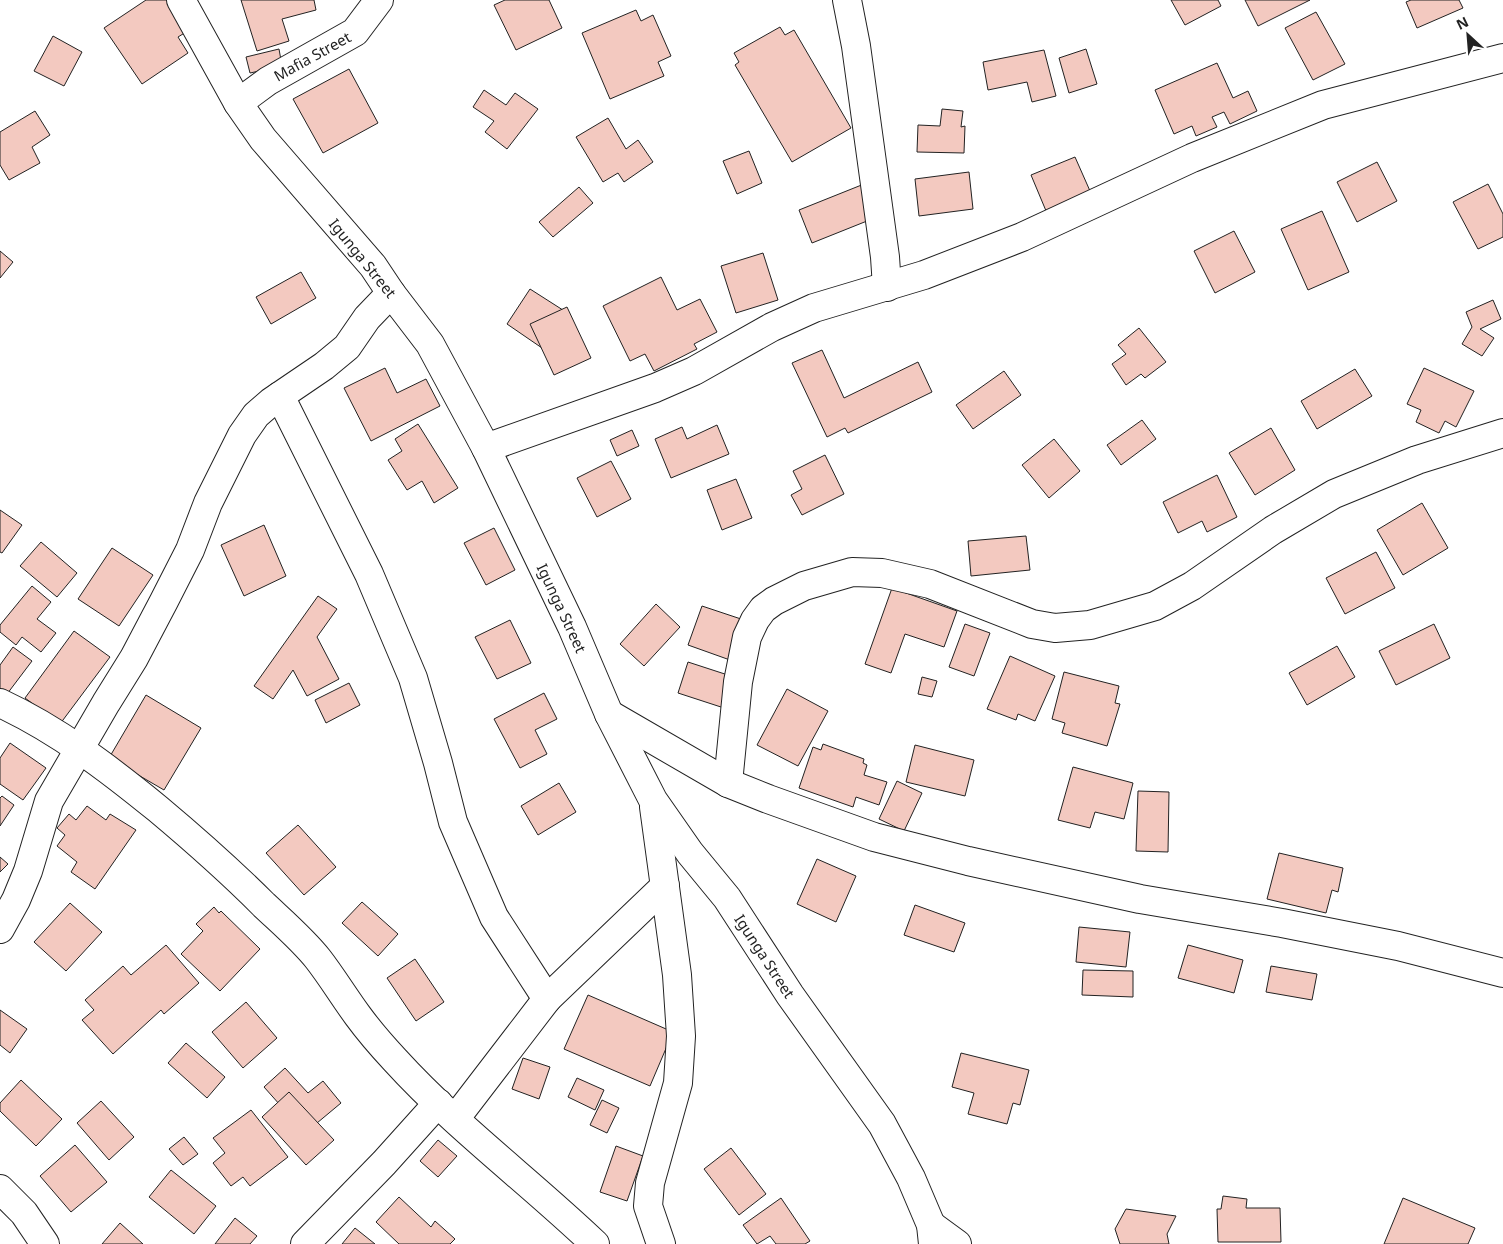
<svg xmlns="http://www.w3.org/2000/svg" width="1503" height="1244" font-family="'Noto Sans',sans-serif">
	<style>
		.building { fill: #f3c9c0; stroke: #222 }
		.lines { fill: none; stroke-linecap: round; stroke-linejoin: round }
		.street-casing { stroke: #222; stroke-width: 30 }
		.street { stroke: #fff; stroke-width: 28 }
		.labels { text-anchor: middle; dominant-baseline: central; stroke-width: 4; stroke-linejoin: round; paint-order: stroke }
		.street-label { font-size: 15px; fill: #222; stroke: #fff }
	</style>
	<rect width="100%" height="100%" fill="#fff"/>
	<g class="building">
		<path d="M146,0H173L191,29L178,37L188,53L142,84L104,28Z"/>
		<path d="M241,0H314L316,10L282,19L289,41L257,51Z"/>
		<path d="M505,0H549L562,28L516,50L494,5Z"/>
		<path d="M1171,0H1218L1221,6L1185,25Z"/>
		<path d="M1245,0H1310L1258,26Z"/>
		<path d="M1411,0H1459L1463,8L1417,28L1406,2Z"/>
		<path d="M636,10L641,21L653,15L671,56L658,62L664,76L610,99L582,33Z"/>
		<path d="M1316,12L1345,64L1313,80L1285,28Z"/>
		<path d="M780,27L785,35L794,30L851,128L792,162L735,65L739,62L734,53Z"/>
		<path d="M53,36L82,52L64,86L34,71Z"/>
		<path d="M279,49L282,66L250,73L246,57Z"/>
		<path d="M1086,49L1097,84L1069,93L1059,58Z"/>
		<path d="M1044,50L1056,96L1032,102L1027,82L988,90L983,62Z"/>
		<path d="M1217,63L1233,98L1248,91L1257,111L1230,124L1224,112L1212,117L1217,127L1196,136L1192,126L1174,134L1155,90Z"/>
		<path d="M349,69L378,123L323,153L293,99Z"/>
		<path d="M484,90L506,105L515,93L538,109L507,149L485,132L494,121L473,107Z"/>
		<path d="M942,109L963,111L961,127L965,126L964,153L917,152L918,125L940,126Z"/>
		<path d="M35,111L50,135L32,147L40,163L9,180L0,165V132Z"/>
		<path d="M608,118L626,149L638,140L653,162L624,182L618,173L603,182L576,137Z"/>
		<path d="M749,151L762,183L737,194L723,161Z"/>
		<path d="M1075,157L1094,200L1049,218L1031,175Z"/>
		<path d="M1377,162L1397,201L1357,222L1337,182Z"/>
		<path d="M969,172L973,209L919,216L915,179Z"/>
		<path d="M864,184L877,217L812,243L799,210Z"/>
		<path d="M1488,184L1503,214V237L1478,249L1453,202Z"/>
		<path d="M579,187L593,203L553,237L539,222Z"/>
		<path d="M1322,211L1349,272L1308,290L1281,229Z"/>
		<path d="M1234,231L1255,272L1215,293L1194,251Z"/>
		<path d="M0,251L13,262L0,278Z"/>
		<path d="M763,253L778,300L736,313L721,266Z"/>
		<path d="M301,272L316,298L271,324L256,297Z"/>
		<path d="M661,277L677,310L700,299L717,332L694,344L697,349L654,371L645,354L630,361L603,306Z"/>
		<path d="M530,289L566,312L542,348L507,324Z"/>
		<path d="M1493,300L1501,319L1480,329L1494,338L1482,356L1462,344L1472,327L1466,312Z"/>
		<path d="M567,307L591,358L554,375L530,324Z"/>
		<path d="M1139,328L1166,362L1145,378L1141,374L1126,385L1112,364L1126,354L1118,345Z"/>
		<path d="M822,350L844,398L918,362L932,392L848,433L845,428L827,437L792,363Z"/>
		<path d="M385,368L397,393L426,379L440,406L371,441L344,388Z"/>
		<path d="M1424,368L1474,391L1456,427L1445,421L1439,433L1416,422L1421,410L1407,404Z"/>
		<path d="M1355,369L1372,396L1317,429L1301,401Z"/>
		<path d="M1004,371L1021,395L973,429L956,405Z"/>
		<path d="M1142,420L1156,439L1121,465L1107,445Z"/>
		<path d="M418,424L458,488L434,503L422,481L407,490L388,460L402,451L395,439Z"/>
		<path d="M717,425L729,454L671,478L655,439L682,427L687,439Z"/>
		<path d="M1271,428L1295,470L1255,495L1229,453Z"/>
		<path d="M632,430L639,446L617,456L610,440Z"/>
		<path d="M1054,439L1080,471L1049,498L1022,465Z"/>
		<path d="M825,455L844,494L802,515L791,495L802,489L793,471Z"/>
		<path d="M611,461L631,499L597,517L577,478Z"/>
		<path d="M1217,475L1237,517L1207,532L1202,521L1178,533L1163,502Z"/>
		<path d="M736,479L752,518L722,530L707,490Z"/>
		<path d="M1422,503L1448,548L1403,575L1377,530Z"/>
		<path d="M0,510L22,525L2,553L0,552Z"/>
		<path d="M264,525L286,576L244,596L221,545Z"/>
		<path d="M494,528L515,570L486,585L464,543Z"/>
		<path d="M1026,536L1030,570L971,576L968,541Z"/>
		<path d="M41,542L77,573L57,597L20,566Z"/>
		<path d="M112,548L153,575L119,626L78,599Z"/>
		<path d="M1376,552L1395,588L1345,614L1326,578Z"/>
		<path d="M32,586L51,602L37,619L56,633L41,652L22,637L16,645L0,632V625Z"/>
		<path d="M892,588L957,611L944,647L905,634L891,673L865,664Z"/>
		<path d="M318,596L337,609L317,637L339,679L307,696L293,670L273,699L254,686Z"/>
		<path d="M656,604L680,627L644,666L620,644Z"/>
		<path d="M702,606L744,620L730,660L688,645Z"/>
		<path d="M510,620L531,663L497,679L475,637Z"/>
		<path d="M965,624L990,633L974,676L949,667Z"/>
		<path d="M1434,624L1450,658L1396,685L1379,651Z"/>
		<path d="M74,631L110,657L60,724L25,698Z"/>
		<path d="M1337,646L1355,677L1307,705L1289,673Z"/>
		<path d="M13,647L32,661L4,698L0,695V665Z"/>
		<path d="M1010,656L1055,676L1035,721L1018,714L1016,720L987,709Z"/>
		<path d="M688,662L734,677L724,708L678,693Z"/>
		<path d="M1064,672L1119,686L1115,703L1120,704L1107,746L1062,733L1065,723L1052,719Z"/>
		<path d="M922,677L937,681L932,697L918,694Z"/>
		<path d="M349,683L360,705L326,723L315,700Z"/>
		<path d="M787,689L828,711L798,766L757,745Z"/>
		<path d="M544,693L557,719L535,730L547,754L520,768L494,719Z"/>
		<path d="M146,695L201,728L164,790L109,758Z"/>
		<path d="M10,743L46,768L23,800L0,784V758Z"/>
		<path d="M823,744L864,759L863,763L867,765L864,775L887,782L879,805L856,797L853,807L799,788L813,747L821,750Z"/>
		<path d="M915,745L974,760L965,796L906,782Z"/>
		<path d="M1073,767L1133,783L1124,819L1095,812L1090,828L1058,820Z"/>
		<path d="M897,781L922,793L904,831L879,819Z"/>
		<path d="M559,783L576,812L538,835L521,806Z"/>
		<path d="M1138,791L1169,792L1168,852L1136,851Z"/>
		<path d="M2,796L14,805L0,826V798Z"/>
		<path d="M87,806L106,820L110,814L136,830L95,889L71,872L77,862L57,846L65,835L57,828L69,814L76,820Z"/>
		<path d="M298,825L336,867L304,895L266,853Z"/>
		<path d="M1279,853L1343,868L1338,892L1332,890L1326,913L1267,899Z"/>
		<path d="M0,857L8,864L0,872Z"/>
		<path d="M817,859L856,876L836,922L797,904Z"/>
		<path d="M362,902L398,934L378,956L342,923Z"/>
		<path d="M70,903L102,932L66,971L34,942Z"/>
		<path d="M915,905L965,923L954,952L904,935Z"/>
		<path d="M214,907L219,913L221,911L260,949L220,991L181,954L203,931L196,924Z"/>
		<path d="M1079,927L1130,932L1126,967L1076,962Z"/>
		<path d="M166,945L199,983L164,1014L161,1010L113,1054L82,1020L94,1010L85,1000L123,966L131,975Z"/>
		<path d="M1188,945L1243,960L1234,993L1178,978Z"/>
		<path d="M415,959L444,1002L416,1021L387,978Z"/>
		<path d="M1271,966L1317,974L1312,1000L1266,992Z"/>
		<path d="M1083,970L1133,971V997L1082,995Z"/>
		<path d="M588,995L673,1032L650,1086L564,1049Z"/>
		<path d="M246,1002L277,1038L243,1068L212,1032Z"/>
		<path d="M0,1010L27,1029L10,1053L0,1045Z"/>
		<path d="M186,1043L225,1077L207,1098L168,1063Z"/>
		<path d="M961,1053L1029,1070L1020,1105L1013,1103L1007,1124L968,1114L974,1093L952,1087Z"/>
		<path d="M523,1058L550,1067L539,1099L512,1089Z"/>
		<path d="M285,1068L308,1093L323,1081L341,1103L305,1133L264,1087Z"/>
		<path d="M577,1078L604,1090L595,1110L568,1097Z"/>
		<path d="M21,1080L62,1119L36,1146L0,1111V1103Z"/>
		<path d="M289,1092L334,1140L306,1165L262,1117Z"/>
		<path d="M602,1100L619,1108L607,1133L590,1125Z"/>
		<path d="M101,1101L134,1137L109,1160L77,1123Z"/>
		<path d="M251,1110L288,1157L250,1186L243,1177L231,1186L213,1163L225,1153L213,1138Z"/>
		<path d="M184,1137L198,1154L183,1165L169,1149Z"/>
		<path d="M438,1140L457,1156L438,1177L420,1161Z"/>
		<path d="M75,1145L107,1182L71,1212L40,1176Z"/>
		<path d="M616,1146L643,1156L627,1201L600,1192Z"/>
		<path d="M731,1148L766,1194L739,1215L704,1169Z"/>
		<path d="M171,1170L216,1206L194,1234L149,1197Z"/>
		<path d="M1223,1196L1247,1199L1246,1208H1280L1281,1242H1218L1217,1209H1221Z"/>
		<path d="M399,1197L431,1227L435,1221L455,1239L450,1244H399L376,1222Z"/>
		<path d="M781,1198L810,1241L805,1244H776L770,1236L757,1244L743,1225Z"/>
		<path d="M1403,1198L1475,1228L1468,1244H1384Z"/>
		<path d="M1126,1209L1176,1216L1167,1234L1169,1244H1120L1115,1229Z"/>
		<path d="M235,1218L257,1236L250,1244H215Z"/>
		<path d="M120,1223L143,1244H102Z"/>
		<path d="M355,1228L375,1244H342Z"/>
	</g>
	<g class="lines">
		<g class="street-casing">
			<g id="street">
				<path d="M181,0L238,103L263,139L373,266L391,293L430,344L486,448L572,627L609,714L653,800L690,853L727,898L790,995L882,1124L911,1178L931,1225L933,1244"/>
				<path d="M847,0L856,46L885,257L887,287"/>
				<path d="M238,103L268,81L355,32L379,0"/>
				<path d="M280,396L369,574L413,678L438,763L453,822L494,917L547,999"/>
				<path d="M486,448L655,388L694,371L772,327L814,308L924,275L1022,237L1192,158L1323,105L1503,58"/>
				<path d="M0,703C58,730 109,769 158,809C195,840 230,871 264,905C282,922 303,940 318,959C332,977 344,997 358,1016C369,1031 382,1046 395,1060C456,1127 529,1181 595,1244"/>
				<path d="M609,714L728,783L768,799L874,837L968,861L1140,899L1282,923L1398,946L1503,973"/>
				<path d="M728,783L738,682L747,637L755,620L763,609L774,601L804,586L852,572L882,573L930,584L1032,624L1055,628L1090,625L1155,606L1192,586L1273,530L1334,494L1417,460L1503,433"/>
				<path d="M654,807L677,975L681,1036L678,1083L650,1183L648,1206L661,1244"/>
				<path d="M0,929L16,900L28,871L49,801L106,703L134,658L164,601L190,550L208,503L242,435L256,415L271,402L324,366L347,347L367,318L391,293"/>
				<path d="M455,1119L547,999L665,886"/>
				<path d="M0,1189L24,1213L45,1244"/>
				<path d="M931,1225L957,1244"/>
				<path d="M305,1244L384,1163L438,1103"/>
			</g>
		</g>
		<use href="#street" class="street"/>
	</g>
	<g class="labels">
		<g class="street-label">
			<text transform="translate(312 56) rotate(-29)">Mafia Street</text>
			<text transform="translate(363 258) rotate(51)">Igunga Street</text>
			<text transform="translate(562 608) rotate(65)">Igunga Street</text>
			<text transform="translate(765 956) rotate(57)">Igunga Street</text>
		</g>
	</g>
	<g transform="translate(1468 35) rotate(334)" stroke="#ffffff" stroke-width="4" paint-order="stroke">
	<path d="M0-4L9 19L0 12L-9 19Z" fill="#222222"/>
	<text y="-8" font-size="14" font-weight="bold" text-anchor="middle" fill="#222222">N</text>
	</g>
</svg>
